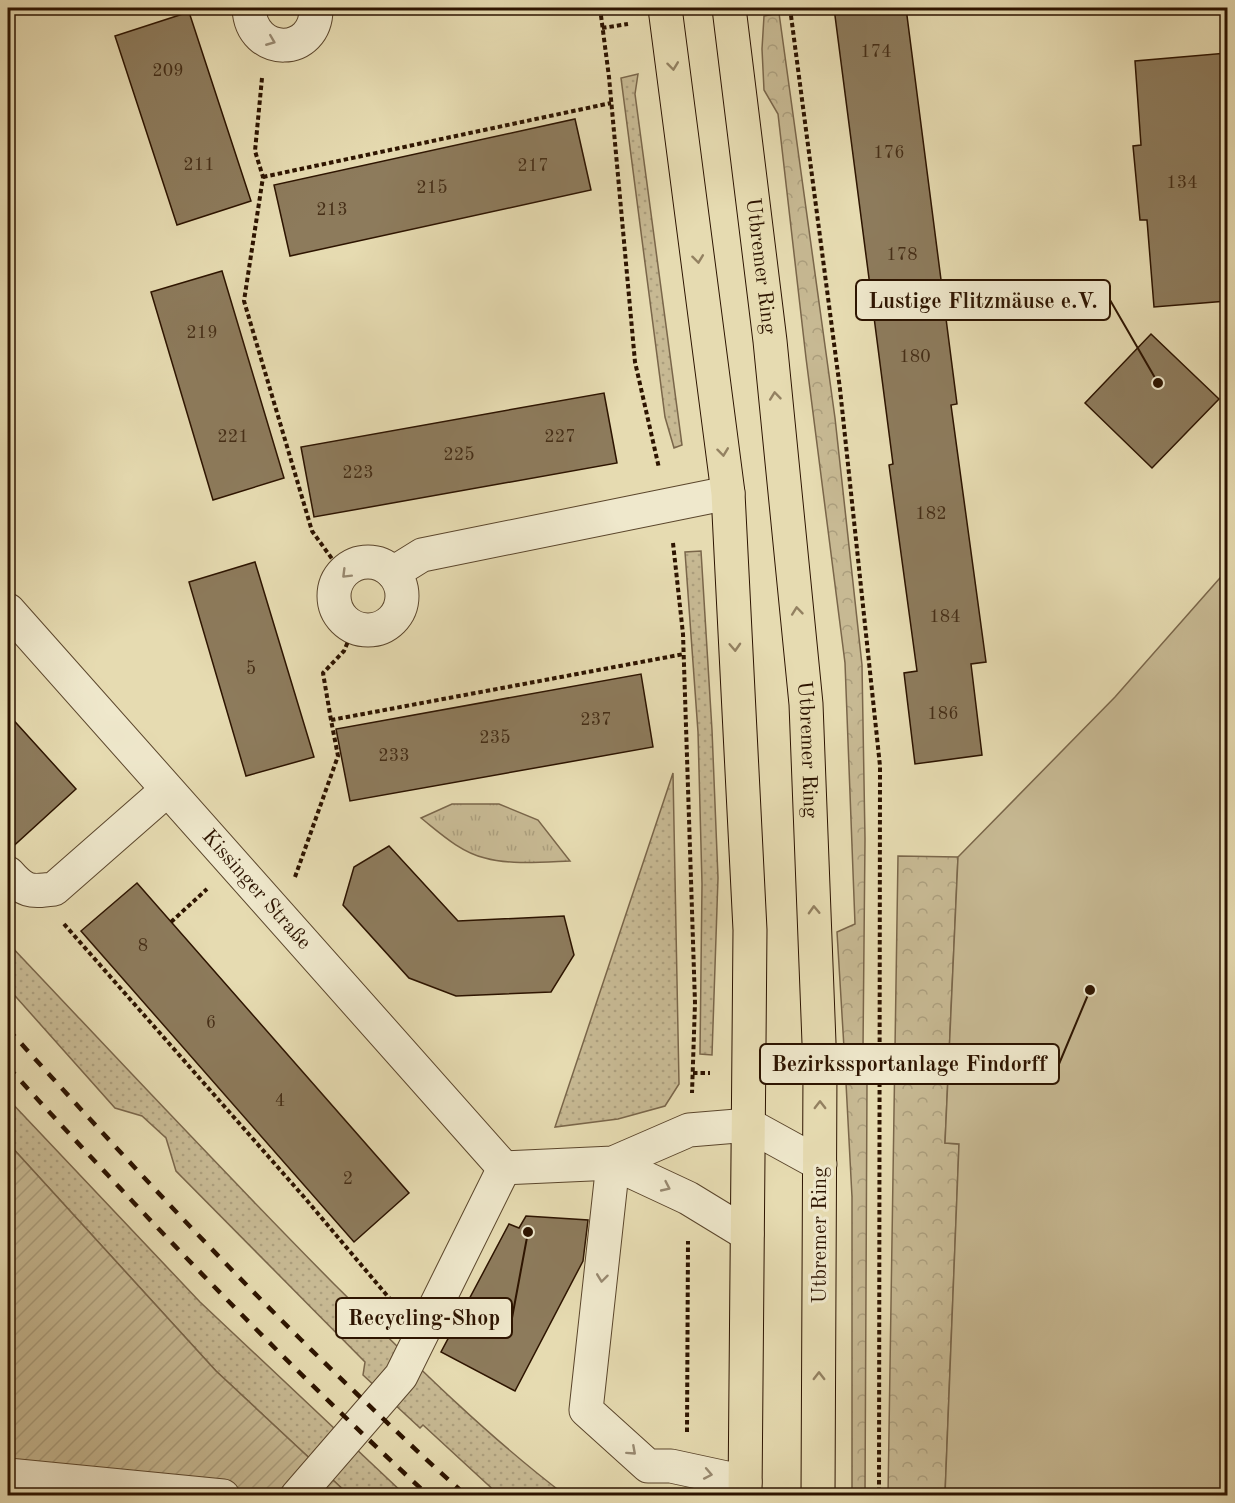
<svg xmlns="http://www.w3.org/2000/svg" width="1235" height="1503" font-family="'Old Standard TT',serif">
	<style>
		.grass { fill: url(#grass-dots); stroke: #7a664a; stroke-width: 1.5 }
		.forest { fill: url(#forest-crowns); stroke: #7a664a; stroke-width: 1.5 }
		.park { fill: url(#park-tufts); stroke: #7a664a; stroke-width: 1.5 }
		.garden { fill: url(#garden-furrows); stroke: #7a664a; stroke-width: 1.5 }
		.pitch { fill: #c7b993; stroke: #7a664a; stroke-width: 1.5 }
		.building { fill: #8d7b5c; stroke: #2d1400; stroke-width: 1.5 }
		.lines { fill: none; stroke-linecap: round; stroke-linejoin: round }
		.minor-casing { stroke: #5b462c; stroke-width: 35 }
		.major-casing { stroke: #2d1400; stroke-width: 35 }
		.path { stroke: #2d1400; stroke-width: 4; stroke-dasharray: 4.5 3; stroke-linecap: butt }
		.minor { stroke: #efe8cc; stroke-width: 33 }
		.major { stroke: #e6dbb1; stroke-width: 33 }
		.rail { stroke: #2d1400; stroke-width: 4.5; stroke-dasharray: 10 10; stroke-linecap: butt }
		.oneway { stroke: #988970 }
		.oneway2 { stroke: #938161 }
		.labels { text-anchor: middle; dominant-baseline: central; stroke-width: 6; stroke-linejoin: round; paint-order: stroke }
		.number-label { font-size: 18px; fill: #452e17 }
		.street-label { font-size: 21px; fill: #2d1400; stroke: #efe8cc }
		.leader { fill: none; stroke: #2d1400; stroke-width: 2 }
		.callout-dot { fill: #2d1400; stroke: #efe8cc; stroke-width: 2 }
		.callout { fill: #efe8cc; stroke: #2d1400; stroke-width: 2 }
		.callout-label { font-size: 22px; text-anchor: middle; font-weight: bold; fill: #2d1400 }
	</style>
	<defs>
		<pattern id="grass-dots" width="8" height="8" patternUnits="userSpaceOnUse" patternTransform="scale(1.5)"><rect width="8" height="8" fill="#c7b993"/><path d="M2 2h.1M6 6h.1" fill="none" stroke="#ab9e7d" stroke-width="1.8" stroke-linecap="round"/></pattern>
		<pattern id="forest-crowns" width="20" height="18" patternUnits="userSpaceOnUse" patternTransform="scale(1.5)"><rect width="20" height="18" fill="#c7b993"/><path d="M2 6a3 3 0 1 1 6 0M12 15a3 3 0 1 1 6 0" fill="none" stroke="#ab9e7d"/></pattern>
		<pattern id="park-tufts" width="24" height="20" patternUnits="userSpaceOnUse" patternTransform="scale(1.5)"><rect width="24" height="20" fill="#c7b993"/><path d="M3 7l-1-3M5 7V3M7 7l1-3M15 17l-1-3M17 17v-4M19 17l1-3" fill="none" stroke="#ab9e7d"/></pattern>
		<pattern id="garden-furrows" width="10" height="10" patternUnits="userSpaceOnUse" patternTransform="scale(1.5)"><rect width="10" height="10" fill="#c7b993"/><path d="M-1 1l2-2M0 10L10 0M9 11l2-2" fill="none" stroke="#ab9e7d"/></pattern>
	</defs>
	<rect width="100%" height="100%" fill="#e6dbb1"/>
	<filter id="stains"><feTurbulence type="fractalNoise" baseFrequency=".00333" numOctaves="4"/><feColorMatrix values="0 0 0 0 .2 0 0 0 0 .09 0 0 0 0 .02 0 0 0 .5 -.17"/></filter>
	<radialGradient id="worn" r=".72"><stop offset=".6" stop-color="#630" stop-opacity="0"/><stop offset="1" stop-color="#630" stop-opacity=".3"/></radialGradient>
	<g class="grass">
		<path d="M638,74L635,94L682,445L674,448L665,417L621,78Z"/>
		<path d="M701,551L712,730L718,878L712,1055L700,1054L702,884L698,732L685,552Z"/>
		<path d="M673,773L679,1084L665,1106L618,1119L555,1127Z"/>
		<path d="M8,943C116,1057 223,1172 334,1284C408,1357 482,1432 565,1495H499L423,1425L420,1428L363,1375L365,1362L176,1171L166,1138L142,1116L115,1108L8,988Z"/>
		<path d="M8,1099L200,1302L405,1495H349L216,1371L8,1143Z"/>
	</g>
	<g class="forest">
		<path d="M779,13L835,418L862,665L865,839L863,1049L844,1048L837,932L855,924L845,663L806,358L778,114L764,90L762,49L764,16Z"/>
		<path d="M898,856L958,857L945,1143L959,1144L945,1495L888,1496Z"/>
		<path d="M867,1082L865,1495L852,1496V1197L846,1083Z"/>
	</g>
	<path class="park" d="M452,804H499L538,820L570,861C544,862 509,865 485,858C460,852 440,833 421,818Z"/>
	<path class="garden" d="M8,1143L216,1371L349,1495H8Z"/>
	<path class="pitch" d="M1227,570V1495H945L959,1144L945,1143L958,857L1115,697Z"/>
	<g class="building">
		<path d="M834,8H906L957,404L951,405L986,662L971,664L982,755L915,764L904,673L917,671L889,465L893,464Z"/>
		<path d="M189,12L251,201L177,225L115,36Z"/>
		<path d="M1227,53V301L1154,307L1147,220H1140L1133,146L1141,145L1135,61Z"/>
		<path d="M575,119L591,190L290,256L274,185Z"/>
		<path d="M222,271L284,478L213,500L151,292Z"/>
		<path d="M1151,334L1219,399L1152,468L1085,403Z"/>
		<path d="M604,393L617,463L314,517L301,447Z"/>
		<path d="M255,562L314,757L246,776L189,582Z"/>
		<path d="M641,674L653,747L350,801L336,729Z"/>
		<path d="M8,714L76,789L8,851Z"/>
		<path d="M389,846L458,921L564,916L574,955L551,992L456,996L409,978L343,905L354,867Z"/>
		<path d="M137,883L409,1193L354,1242L81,931Z"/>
		<path d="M526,1216L588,1220L583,1261L515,1391L441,1352L509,1224L519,1228Z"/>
	</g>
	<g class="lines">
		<g class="minor-casing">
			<g id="minor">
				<path d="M249,8C251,58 317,57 316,8"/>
				<circle cx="368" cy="596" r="34"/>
				<path d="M393,573L422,555L728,493"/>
				<path id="s1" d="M8,610L504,1168"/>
				<path d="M8,873C25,892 29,892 54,889L167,790"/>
				<path d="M613,1163L586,1410L648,1466H671L745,1482"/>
				<path d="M613,1163L688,1198L747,1234"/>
				<path d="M504,1168L613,1163L689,1130L749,1125L820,1164"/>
				<path d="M8,1475L223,1496"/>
				<path d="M297,1496L401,1376L504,1168"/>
			</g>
		</g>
		<g class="major-casing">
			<g id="major">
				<path d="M665,8L728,493L750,930L745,1496"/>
				<path id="s2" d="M729,8L770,341L806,704L820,1069L818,1496"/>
			</g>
		</g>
		<g class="path">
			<path d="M600,8L609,77L635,362L659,468"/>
			<path d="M790,8L840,389L880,766L879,1496"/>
			<path d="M602,28L628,24"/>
			<path d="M262,78L255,151L263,177L244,301L312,531L343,574"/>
			<path d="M263,177L611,103"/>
			<path d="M673,543L683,634L695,1003L692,1093"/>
			<path d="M331,720L323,673L344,651L354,627"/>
			<path d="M295,877L338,756L331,720L684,654"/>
			<path d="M171,922L207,889"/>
			<path d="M64,924L304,1197L395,1305"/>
			<path d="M859,1067L880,1066"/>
			<path d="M693,1073H710"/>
			<path d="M687,1432L688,1241"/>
		</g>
		<use href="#minor" class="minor"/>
		<use href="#major" class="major"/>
		<g class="rail">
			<path d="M8,1029C121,1154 235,1278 357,1394C393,1428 429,1463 467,1496"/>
			<path d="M8,1067C143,1215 281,1360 429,1496"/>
		</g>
	</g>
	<defs><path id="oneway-chevron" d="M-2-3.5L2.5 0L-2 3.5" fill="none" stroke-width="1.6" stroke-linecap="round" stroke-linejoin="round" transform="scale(1.5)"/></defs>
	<g class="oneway">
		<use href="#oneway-chevron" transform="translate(271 41) rotate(22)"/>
		<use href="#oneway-chevron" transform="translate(346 574) rotate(135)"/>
		<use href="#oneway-chevron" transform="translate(666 1187) rotate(25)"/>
		<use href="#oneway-chevron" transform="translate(602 1278) rotate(97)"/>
		<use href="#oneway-chevron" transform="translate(632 1451) rotate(42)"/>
		<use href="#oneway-chevron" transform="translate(708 1474) rotate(11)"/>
	</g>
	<g class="oneway2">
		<use href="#oneway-chevron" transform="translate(673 66) rotate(83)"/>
		<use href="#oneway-chevron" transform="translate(698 259) rotate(83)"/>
		<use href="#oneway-chevron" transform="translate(775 396) rotate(-96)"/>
		<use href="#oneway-chevron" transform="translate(723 452) rotate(83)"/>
		<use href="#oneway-chevron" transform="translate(797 611) rotate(-96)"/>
		<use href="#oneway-chevron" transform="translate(735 647) rotate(87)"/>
		<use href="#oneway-chevron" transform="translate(814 910) rotate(-92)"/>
		<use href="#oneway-chevron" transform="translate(820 1105) rotate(-90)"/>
		<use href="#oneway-chevron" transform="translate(819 1376) rotate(-90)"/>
	</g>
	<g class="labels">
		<g class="number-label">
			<text x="876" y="52">174</text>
			<text x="168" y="71">209</text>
			<text x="889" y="153">176</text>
			<text x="199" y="165">211</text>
			<text x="533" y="166">217</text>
			<text x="1182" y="183">134</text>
			<text x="432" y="188">215</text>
			<text x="332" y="210">213</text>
			<text x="902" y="255">178</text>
			<text x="202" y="333">219</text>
			<text x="915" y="357">180</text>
			<text x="233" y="437">221</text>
			<text x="560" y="437">227</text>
			<text x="459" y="455">225</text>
			<text x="358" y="473">223</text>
			<text x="931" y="514">182</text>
			<text x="945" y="617">184</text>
			<text x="251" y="669">5</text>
			<text x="943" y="714">186</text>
			<text x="596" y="720">237</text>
			<text x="495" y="738">235</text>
			<text x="394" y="756">233</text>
			<text x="143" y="946">8</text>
			<text x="211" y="1023">6</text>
			<text x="280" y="1101">4</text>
			<text x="348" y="1179">2</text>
		</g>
		<g class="street-label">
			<text stroke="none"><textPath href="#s2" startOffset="260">Utbremer Ring</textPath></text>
			<text stroke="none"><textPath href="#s2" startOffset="746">Utbremer Ring</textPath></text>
			<text stroke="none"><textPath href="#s1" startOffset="374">Kissinger Straße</textPath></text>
			<text transform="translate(820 1235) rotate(-90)">Utbremer Ring</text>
		</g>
	</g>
	<path class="leader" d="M1158 383L1110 300M1090 990L1059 1064M528 1232L512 1318"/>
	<g class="callout-dot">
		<circle cx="1158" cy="383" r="6"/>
		<circle cx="1090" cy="990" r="6"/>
		<circle cx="528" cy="1232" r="6"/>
	</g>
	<g class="callout">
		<rect x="856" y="280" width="254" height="40" rx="6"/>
		<rect x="760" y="1044" width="299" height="40" rx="6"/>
		<rect x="336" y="1298" width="176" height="40" rx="6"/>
	</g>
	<g class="callout-label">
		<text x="983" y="308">Lustige Flitzmäuse e.V.</text>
		<text x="909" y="1071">Bezirkssportanlage Findorff</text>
		<text x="424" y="1325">Recycling-Shop</text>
	</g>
	<rect width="1235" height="1503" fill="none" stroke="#e6dbb1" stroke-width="30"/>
	<rect x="9" y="9" width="1217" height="1485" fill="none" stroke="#2d1400" stroke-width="3"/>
	<rect x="15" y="15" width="1205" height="1473" fill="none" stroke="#2d1400" stroke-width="1.5"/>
	<rect width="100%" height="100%" filter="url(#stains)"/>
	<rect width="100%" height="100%" fill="url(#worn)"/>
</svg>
